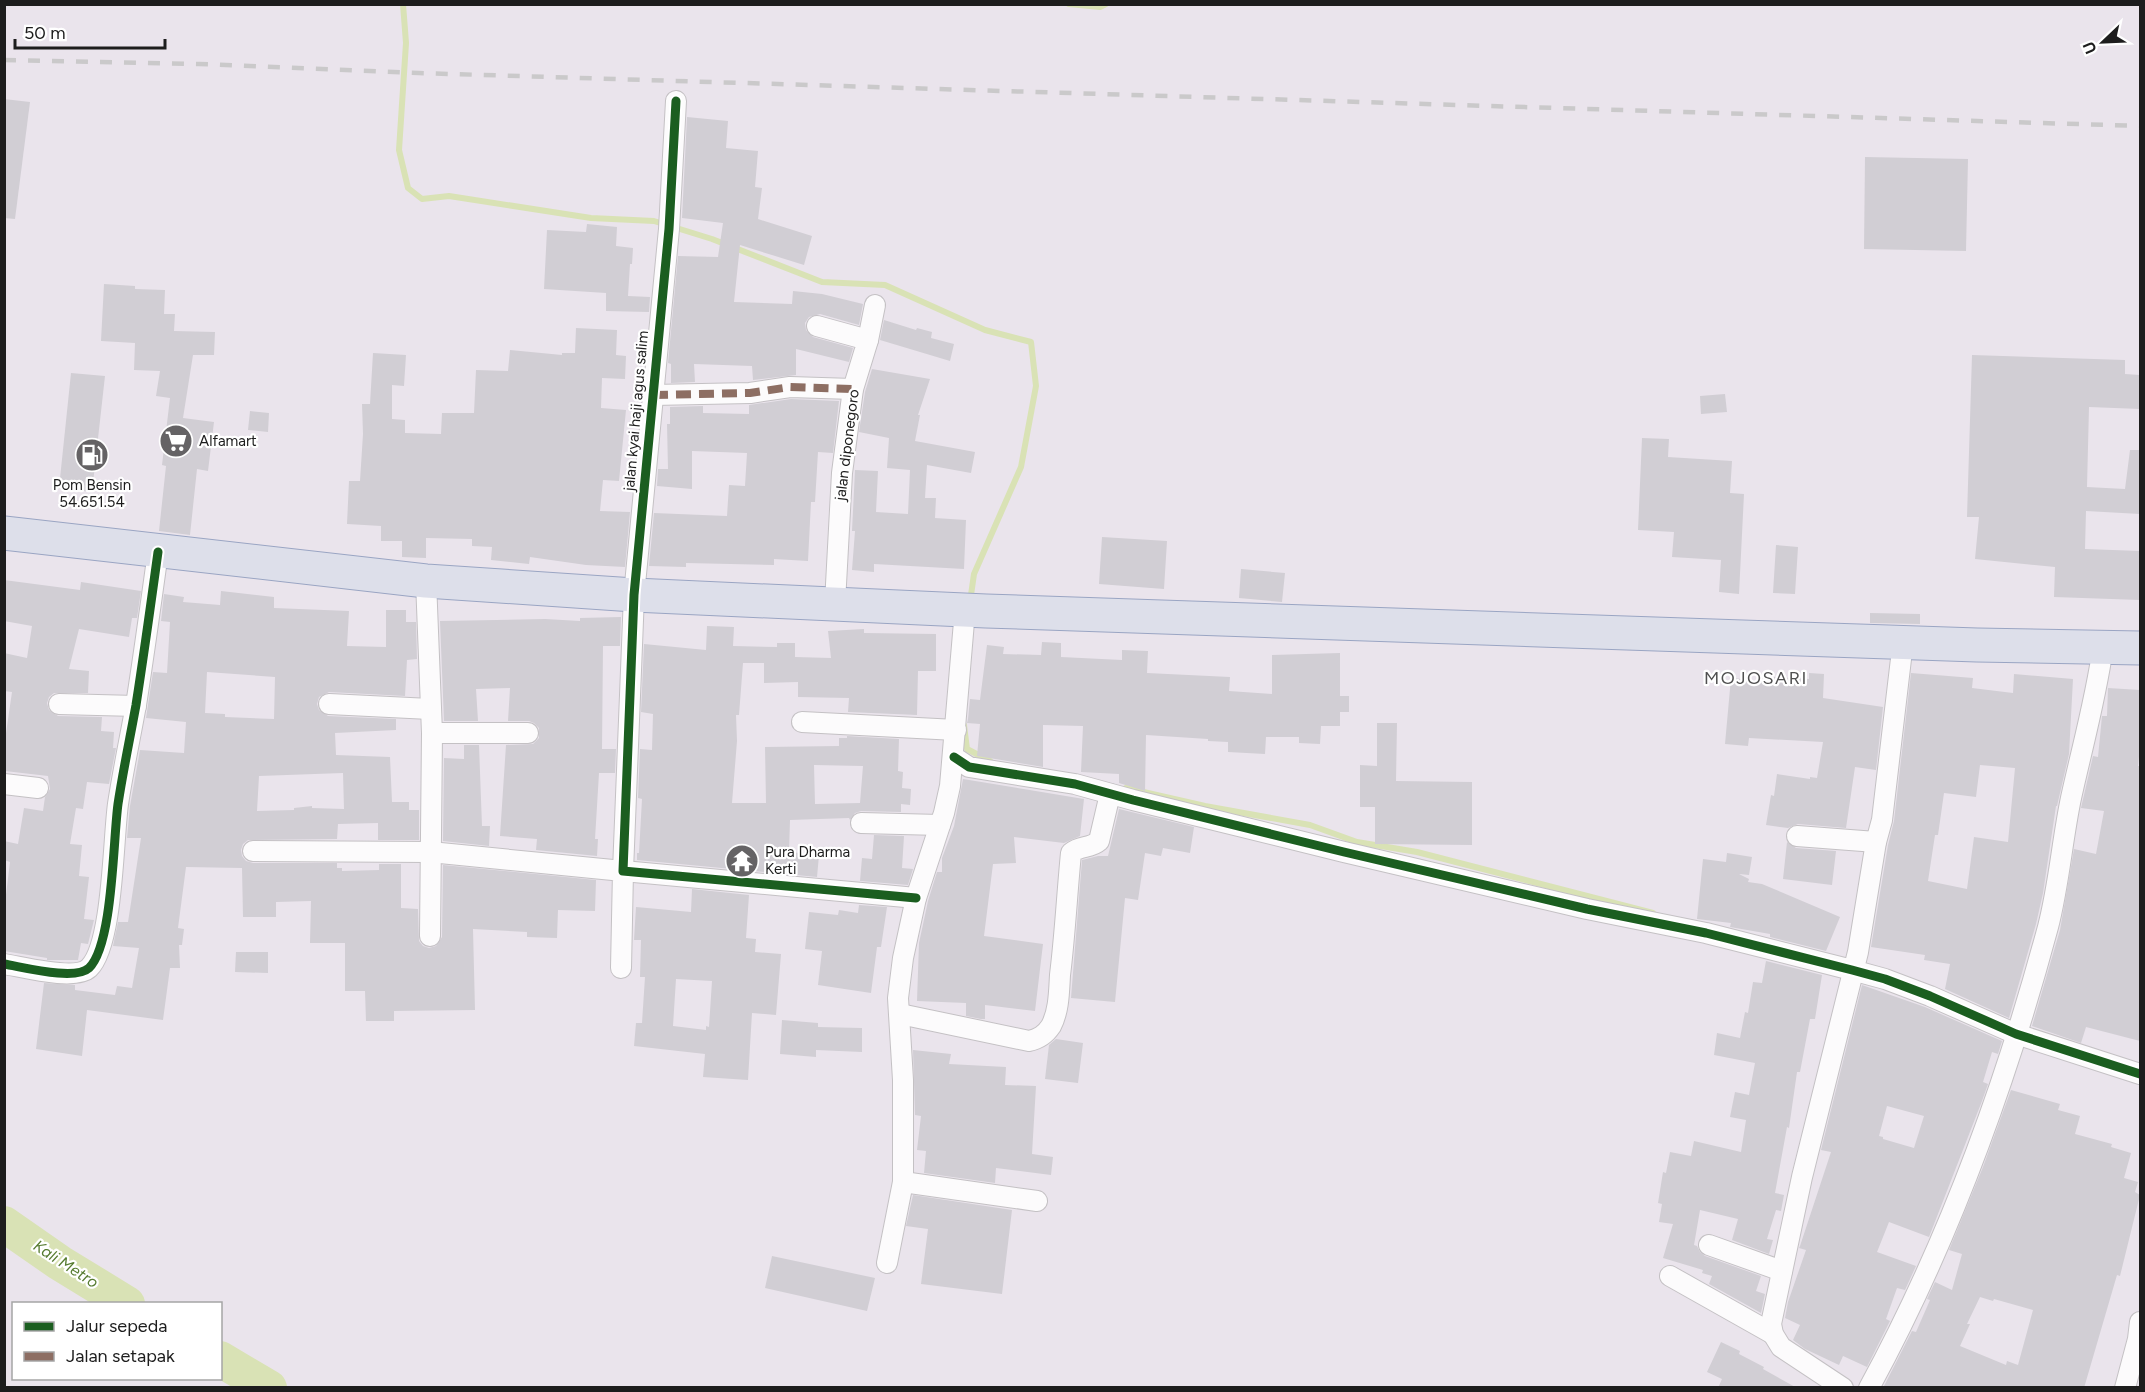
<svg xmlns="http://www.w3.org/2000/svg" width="2145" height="1392" font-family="Figtree,sans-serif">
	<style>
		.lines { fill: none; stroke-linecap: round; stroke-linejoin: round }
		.stream { stroke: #d9e2b5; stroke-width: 6 }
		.river { stroke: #d9e2b5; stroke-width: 36 }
		.building { fill: #d1ced4; fill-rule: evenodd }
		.street-casing { stroke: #c4c1c4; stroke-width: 22 }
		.highway-casing { stroke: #9aa5c3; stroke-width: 35 }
		.street { stroke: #fcfbfc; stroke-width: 20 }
		.highway { stroke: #dddfea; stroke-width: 33 }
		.rail { stroke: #cac9ca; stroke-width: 4.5; stroke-dasharray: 12 12; stroke-linecap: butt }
		.quiet { stroke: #8d6e63; stroke-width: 8; stroke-dasharray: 15 8; stroke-linecap: butt }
		.cycleway-casing { stroke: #fff; stroke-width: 13 }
		.cycleway { stroke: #1b5e20; stroke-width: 9 }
		.labels { text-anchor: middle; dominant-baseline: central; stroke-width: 4.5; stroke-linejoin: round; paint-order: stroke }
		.street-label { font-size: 15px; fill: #1d1d1d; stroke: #fff }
		.poi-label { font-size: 15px; fill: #1d1d1d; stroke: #fff; text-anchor: start }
		.water-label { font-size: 16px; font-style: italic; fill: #567b30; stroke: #fff }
		.quarter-label { font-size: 18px; letter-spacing: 1.5px; fill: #505050; stroke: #fff }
	</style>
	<rect width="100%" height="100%" fill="#eae4ec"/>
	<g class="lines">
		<g class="stream">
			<path d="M403,4L406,43L399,150L408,188L422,199L449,196L591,218L654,221L712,239L822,282L885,285L985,330L1031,342L1036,386L1021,467L974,574L970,602"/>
			<path d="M1069,4L1100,7L1106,4"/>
			<path d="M964,725L967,749L990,761"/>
			<path d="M1126,788L1205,806L1310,825L1357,842L1417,852L1653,913"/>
		</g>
		<g class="river">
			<path d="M4,1224L60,1263L127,1304"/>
			<path d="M220,1359L269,1388"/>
		</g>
	</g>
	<g class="building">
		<path d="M4,99L30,102L15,219L4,218Z"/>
		<path d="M687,117L728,121L726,148L758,151L755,187L762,188L758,219L812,236L804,265L740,245L734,302L792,304L793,291L822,294L863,304L859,325L820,314L809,317L805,323L806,330L813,337L853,348L849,362L796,349V375L753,380L752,366L694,364L695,382L671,383V364L668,363L678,256L718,257L723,223L682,218Z"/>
		<path d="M1865,157L1968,159L1966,251L1864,249Z"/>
		<path d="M587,224L617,227L616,246L633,248L632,264H630L628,296L650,297L649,312L606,311V293L544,289L547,230L586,232Z"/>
		<path d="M104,284L135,286V289L165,290L164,314H175L174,331L215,332L214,355H193L183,418L214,422L208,471L197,469L190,535L159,531L166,466L162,465L170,398L156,396L160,371L134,370L135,343L101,341Z"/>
		<path d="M884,320L916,330L917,328L932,332L931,338L954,344L950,361L880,340Z"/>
		<path d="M576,328L617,330L616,355L626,356L625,379L602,378L601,408L626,410L619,481L603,480L600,511L630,512L625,567L586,565L530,557L529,564L491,560L492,547L472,546V539L426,538V558L402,557V541H381V526L347,524L349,481H360L363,434L362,404H370L373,353L406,355L404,386L392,385V419L405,420V433L441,434L442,413H474L476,370L508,371L510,350L562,355V353H575Z"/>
		<path d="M1972,355L2125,360V374L2140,375V409L2089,407L2087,487L2125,489L2130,450H2140V514L2086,511L2085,549L2140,551V600L2054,597L2055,567L1975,559L1979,517H1967Z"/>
		<path d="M872,369L930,379L918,415H920L915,441L975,452L971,473L927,465L925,498H936L935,518L966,520L964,569L874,564V572L852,570L855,531H852L855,470L878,471L876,512L908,514L910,470L887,468L889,438L859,432L865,392Z"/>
		<path d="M71,373L105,376L92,492L59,488Z"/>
		<path d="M1725,394L1727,412L1701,414L1700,396Z"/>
		<path d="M791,399L839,401L833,453L818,452L815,502H811L808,561L774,559V565L686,563V567L649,566L654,513L727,516L729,485L745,486L747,453L692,451V489L657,486L658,469H668L667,424H670V407L703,406V413L749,414V405Z"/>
		<path d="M250,411L269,413L268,432L248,430Z"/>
		<path d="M1642,438L1669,439L1668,457L1732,461L1730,493L1744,494L1739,594L1719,592L1721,560L1672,557L1674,532L1638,530Z"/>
		<path d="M1102,537L1167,541L1164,589L1099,584Z"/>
		<path d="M1776,545L1798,547L1795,594L1773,593Z"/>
		<path d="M1241,569L1285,573L1282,602L1239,598Z"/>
		<path d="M4,580L80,590L81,582L141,591L137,618H132L129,637L79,629L69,669L89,671L88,693H54L49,697L47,703L49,710L58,716L102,717L101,731L114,732L113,748H116L109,784L87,782L83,809L76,808L70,844L82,845L79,876L89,877L84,919L94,920L88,944L81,943L78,960H47V958L4,951V911L10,862L4,860V841L18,844L24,808L43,811L45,797L50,789L48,776L5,771V740L12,692L4,691V653L27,658L32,626L4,621Z"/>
		<path d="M221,591L274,597V608L349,611L347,646L386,647V610H406V622H416L417,659L407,660L405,696L329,692L319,697L317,704L319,710L328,716L396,719V730L335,733L336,755L390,757L392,802H409V810H419V840H378V823L338,824L337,839L248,840L243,844L241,850L242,856L246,861L253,863H337V868H342V871L379,870V864H401V908L418,909L419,941L423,946L429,948L436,946L442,937L443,865L596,880L595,911L558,910L557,938L527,937V932L473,929L475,1010L394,1011V1021H366L365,991H345V943H310L311,901L276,902V917H243L242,868L186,867L178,928L184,929L182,945H179L180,968H170L163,1020L87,1010L82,1056L36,1049L44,983L75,985V990L115,995L117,986L132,988L139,948L113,946L118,922H128L141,838H127L130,806L140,750L184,753L186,722L146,718L153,672L167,673L170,622L161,621L164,594L184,597L183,602L220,605ZM207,672L275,677L274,719L225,717V714L205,713ZM343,773L344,809L312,808V806L294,808V810L257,811L259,776Z"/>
		<path d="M1870,613L1920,614V624L1870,623Z"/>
		<path d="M621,617L620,646H603L602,749H616L615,773H599L595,839H598L597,856L536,850L537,839L500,836L506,745L533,744L539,738V728L534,723L529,721H508L510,688L476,689L478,721H444L440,621L545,619L580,621V618Z"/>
		<path d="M707,626L734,627L733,646L777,647V643H795V657L831,658L828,631L864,629V633L936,634V671H918L917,715L848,712L849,698L798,697V682L764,683V663H743L739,715H736L737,741L732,803H766L765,747L839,746V738H847V736L899,739L898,771L903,772L902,788L911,789L910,805L901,804V812L861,811L855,813L850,820L849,818L790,820L789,852L819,855L817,877L637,860V853H639L642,799L638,798L640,749L652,750L653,714L641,712L644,644L706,650ZM814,765L863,766L860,803L815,804Z"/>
		<path d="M1042,642L1061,643V657L1122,660V650L1148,651L1147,673L1230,677L1229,691L1272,694V655L1340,653V696H1349V712H1340V726H1321L1320,744L1299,743V737H1266L1265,754L1228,752V742L1208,741V739L1146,735L1145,791L1119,783V774L1081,772L1083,726L1043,725V767L977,756L980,724L967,723L968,719L970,699L980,700L987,645L1004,647L1003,654L1041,655Z"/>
		<path d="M1809,673L1824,674L1823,698L1883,707L1876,770L1855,767L1846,828L1798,824L1788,828L1766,825L1771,795L1774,796L1777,774L1810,779V777L1817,778L1823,742L1749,738L1748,746L1725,744L1731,678L1774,682V677L1809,679Z"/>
		<path d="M1911,673L1973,678L1972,688L2013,693L2014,674L2073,679L2069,754L2057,806H2056L2043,893L2036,924L2009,1018L1945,989L1950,964L1924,960L1925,955L1871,947L1888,845L1894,821ZM1980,765L2015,768L2008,842L1974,837L1967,889L1928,881L1935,835H1938L1944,793L1976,797Z"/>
		<path d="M2108,688L2140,690V747L2138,766H2140V1041L2086,1027L2081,1043L2032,1026L2060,930L2074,849L2096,854L2104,811L2081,808L2093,756L2098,757L2102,716H2107Z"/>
		<path d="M1377,723H1397L1396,781L1472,782V845L1375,844V807H1360V765L1377,766Z"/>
		<path d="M464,745H479L482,826H490L489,846L443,841L444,758L464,759Z"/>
		<path d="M963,779L1084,799L1080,836L1064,843L1014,837L1016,863L993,864L984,936L1043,944L1035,1011L985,1005V1019H981L966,1016V1003L917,1001L919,943L928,901L937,872H942V858L954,826Z"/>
		<path d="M1119,809L1194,827L1190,853L1163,848L1161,856L1145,853L1138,900L1125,898L1115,1002L1071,998L1082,860L1098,856H1108Z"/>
		<path d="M874,835L904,836L902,868L913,869L908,885L860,881L862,858L872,859Z"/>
		<path d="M1787,842L1796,848L1836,851L1832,885L1783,879Z"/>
		<path d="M1727,853L1752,857L1749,875L1739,874L1749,879L1748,882L1762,884L1840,917L1826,951L1770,937V934L1730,927L1731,923L1697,919L1703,859L1726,862Z"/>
		<path d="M692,889L749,895L746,938L756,939L755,952L781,954L776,1015L752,1013L748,1080L703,1077L705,1054L634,1046L636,1023H642L645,977H640L641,940H634L636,907L691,912ZM676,979L712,981L709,1027L706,1026V1030L673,1026Z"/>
		<path d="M859,905L887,907L881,947H877L871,993L818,985L822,951L805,949L809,912L838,915L839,910L858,913Z"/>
		<path d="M236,952H268V973L235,972Z"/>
		<path d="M1766,961L1822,975L1815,1019H1810L1800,1072H1797L1789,1128L1787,1127L1775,1193L1784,1195L1781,1211L1776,1210L1767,1239L1773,1240L1769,1254L1732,1240L1738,1219L1700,1210L1694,1245L1697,1246L1700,1252L1705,1256L1761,1276L1756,1291L1765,1294L1761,1313L1709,1284L1712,1276L1702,1273L1703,1270L1663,1258L1673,1224L1659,1222L1662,1204L1658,1203L1663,1172L1666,1173L1670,1152L1691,1156L1694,1141L1741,1152L1746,1120L1730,1117L1735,1092L1749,1095L1755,1063L1714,1055L1717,1033L1740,1038L1745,1012L1748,1013L1753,982L1762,983Z"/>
		<path d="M1862,985L1925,1007L2002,1041L1998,1054L1992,1052L1983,1082L1988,1084L1982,1101L1929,1237L1889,1222L1877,1252L1916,1266L1905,1290L1897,1288L1886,1319L1890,1321L1867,1367L1843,1356L1839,1365L1805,1349L1793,1340L1800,1325L1785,1318L1788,1302L1806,1250L1799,1248L1800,1246L1831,1152L1821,1150ZM1887,1106L1924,1116L1914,1148L1883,1139V1137L1879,1136Z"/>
		<path d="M782,1020L818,1023V1027L862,1028V1052L816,1050V1057L780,1054Z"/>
		<path d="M1056,1039L1083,1043L1078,1083L1045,1079L1049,1045Z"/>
		<path d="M913,1050L951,1054L949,1064L1006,1067L1005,1085L1036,1086L1032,1154L1053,1157L1051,1175L996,1168L995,1183L924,1173L926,1151L917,1150L921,1116L915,1115Z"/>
		<path d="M2011,1090L2060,1104L2058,1110L2080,1116L2075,1134L2112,1144L2111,1147L2131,1153L2124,1178L2138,1182L2135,1192L2140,1195L2120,1276L2117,1275L2084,1388H1883L1912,1331L1916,1332L1930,1300L1927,1299L1935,1282L1952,1290L1962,1254L1949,1250L1983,1167ZM1980,1297L1993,1301L1994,1299L2033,1310L2018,1365L2007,1361L2006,1365L1960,1346L1970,1324H1967Z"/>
		<path d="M913,1195L1012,1210L1002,1294L921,1284L928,1229L906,1226Z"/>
		<path d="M772,1256L875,1278L867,1311L765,1288Z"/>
		<path d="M1721,1342L1740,1351L1739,1354L1764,1367L1763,1369L1797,1388H1718L1722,1379L1707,1372Z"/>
	</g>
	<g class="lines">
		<g class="street-casing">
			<g id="street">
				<path d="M676,101L669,229L634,595L623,871L916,898"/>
				<path d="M817,326L868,340L853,389L842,473L835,603"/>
				<path d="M868,340L875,305"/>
				<path d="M653,395L750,393L790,387L853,389"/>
				<path d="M426,581L432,733L430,936"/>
				<path d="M59,704L136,706"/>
				<path d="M329,704L430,709"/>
				<path d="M802,722L956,730"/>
				<path d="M432,733H528"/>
				<path d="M954,757L969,767L1075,784L1133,800L1344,852L1587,909L1706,933L1852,970L1885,979L1930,996L2016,1034L2140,1074"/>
				<path d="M4,784L38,788"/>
				<path d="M861,823L940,825"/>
				<path d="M1797,836L1876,842"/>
				<path d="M253,851L430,852L623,871L621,968"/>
				<path d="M4,964C23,967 75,981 89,968C113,945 113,840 118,804C123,771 130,738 136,705C144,654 151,603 158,552"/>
				<path d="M900,1014L1029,1041C1039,1039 1045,1035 1051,1026C1059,1011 1059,992 1060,975C1065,935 1067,894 1071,853C1080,845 1090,849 1099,841L1110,794"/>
				<path d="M903,1182L1037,1201"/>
				<path d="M1709,1245L1782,1271"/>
				<path d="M887,1263L903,1182V1080L898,998L903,958L916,898L944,813L950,786L965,610"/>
				<path d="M1670,1276L1773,1334"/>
				<path d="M1843,1388L1781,1347L1773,1334L1771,1324L1802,1177L1858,952L1876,842L1882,820L1903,642"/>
				<path d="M1869,1388C1948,1243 2005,1087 2048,927C2059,885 2062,841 2071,798C2082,748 2096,698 2103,647"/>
				<path d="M2125,1388L2138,1339L2140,1322"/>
			</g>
		</g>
		<g class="highway-casing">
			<path id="highway" d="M4,533L426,581L634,595L986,611L1977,645L2140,648"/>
		</g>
		<use href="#street" class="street"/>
		<use href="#highway" class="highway"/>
		<path class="rail" d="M4,60L199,64L419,73L2140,126"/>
		<path class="quiet" d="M653,395L750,393L790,387L853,389"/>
		<g class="cycleway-casing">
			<g id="cycleway">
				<path d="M676,101L669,229L634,595L623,871L916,898"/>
				<path d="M954,757L969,767L1075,784L1133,800L1344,852L1587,909L1706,933L1852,970L1885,979L1930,996L2016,1034L2140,1074"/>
				<path d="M4,964C23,967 75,981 89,968C113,945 113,840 118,804C123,771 130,738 136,705C144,654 151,603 158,552"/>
			</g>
		</g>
		<use href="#cycleway" class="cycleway"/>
	</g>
	<defs>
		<g id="supermarket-disc" transform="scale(1.725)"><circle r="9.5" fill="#656365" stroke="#fff"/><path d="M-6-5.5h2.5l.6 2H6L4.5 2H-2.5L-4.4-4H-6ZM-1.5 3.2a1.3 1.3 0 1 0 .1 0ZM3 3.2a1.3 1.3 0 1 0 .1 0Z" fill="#fff"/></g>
		<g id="fuel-disc" transform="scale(1.725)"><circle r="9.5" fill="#656365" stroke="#fff"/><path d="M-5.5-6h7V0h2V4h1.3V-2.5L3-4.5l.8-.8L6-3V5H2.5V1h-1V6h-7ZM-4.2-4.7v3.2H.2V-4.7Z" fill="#fff"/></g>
		<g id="temple-disc" transform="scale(1.725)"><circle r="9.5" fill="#656365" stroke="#fff"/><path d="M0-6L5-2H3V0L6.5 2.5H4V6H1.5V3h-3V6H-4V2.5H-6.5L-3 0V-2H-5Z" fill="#fff"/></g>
	</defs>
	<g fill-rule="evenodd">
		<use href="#supermarket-disc" x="176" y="441"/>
		<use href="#fuel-disc" x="92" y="455"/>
		<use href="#temple-disc" x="742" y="861"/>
	</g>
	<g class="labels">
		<g class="street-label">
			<text transform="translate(636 411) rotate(-85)">jalan kyai haji agus salim</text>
			<text transform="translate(847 445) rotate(-83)">jalan diponegoro</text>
		</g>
		<g class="poi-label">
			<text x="199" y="441">Alfamart</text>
			<text x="92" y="485" text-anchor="middle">Pom Bensin<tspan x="92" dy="17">54.651.54</tspan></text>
			<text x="765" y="852">Pura Dharma<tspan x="765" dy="17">Kerti</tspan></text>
		</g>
		<g class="water-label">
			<text transform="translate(66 1264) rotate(33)">Kali Metro</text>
		</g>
		<g class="quarter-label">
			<text x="1756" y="678">MOJOSARI</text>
		</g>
	</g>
	<rect width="2145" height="1392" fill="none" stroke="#1d1d1d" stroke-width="12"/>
	<rect x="12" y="1302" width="210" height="78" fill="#ffffff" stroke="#a5a5a5" stroke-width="1.5"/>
	<rect x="24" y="1322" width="30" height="9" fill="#1b5e20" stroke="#a5a5a5" stroke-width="1.5"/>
	<text x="66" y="1332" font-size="18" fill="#1d1d1d">Jalur sepeda</text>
	<rect x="24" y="1352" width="30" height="9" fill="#8d6e63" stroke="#a5a5a5" stroke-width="1.5"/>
	<text x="66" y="1362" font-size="18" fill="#1d1d1d">Jalan setapak</text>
	<g transform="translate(2103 42) rotate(247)" stroke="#ffffff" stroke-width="4.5" paint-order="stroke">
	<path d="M0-4.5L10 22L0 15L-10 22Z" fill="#1d1d1d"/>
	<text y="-9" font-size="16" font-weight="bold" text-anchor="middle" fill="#1d1d1d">U</text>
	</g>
	<path d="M15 39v9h150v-9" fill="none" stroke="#1d1d1d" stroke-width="3"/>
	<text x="24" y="39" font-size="18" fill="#1d1d1d" stroke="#ffffff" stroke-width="4.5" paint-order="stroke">50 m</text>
</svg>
